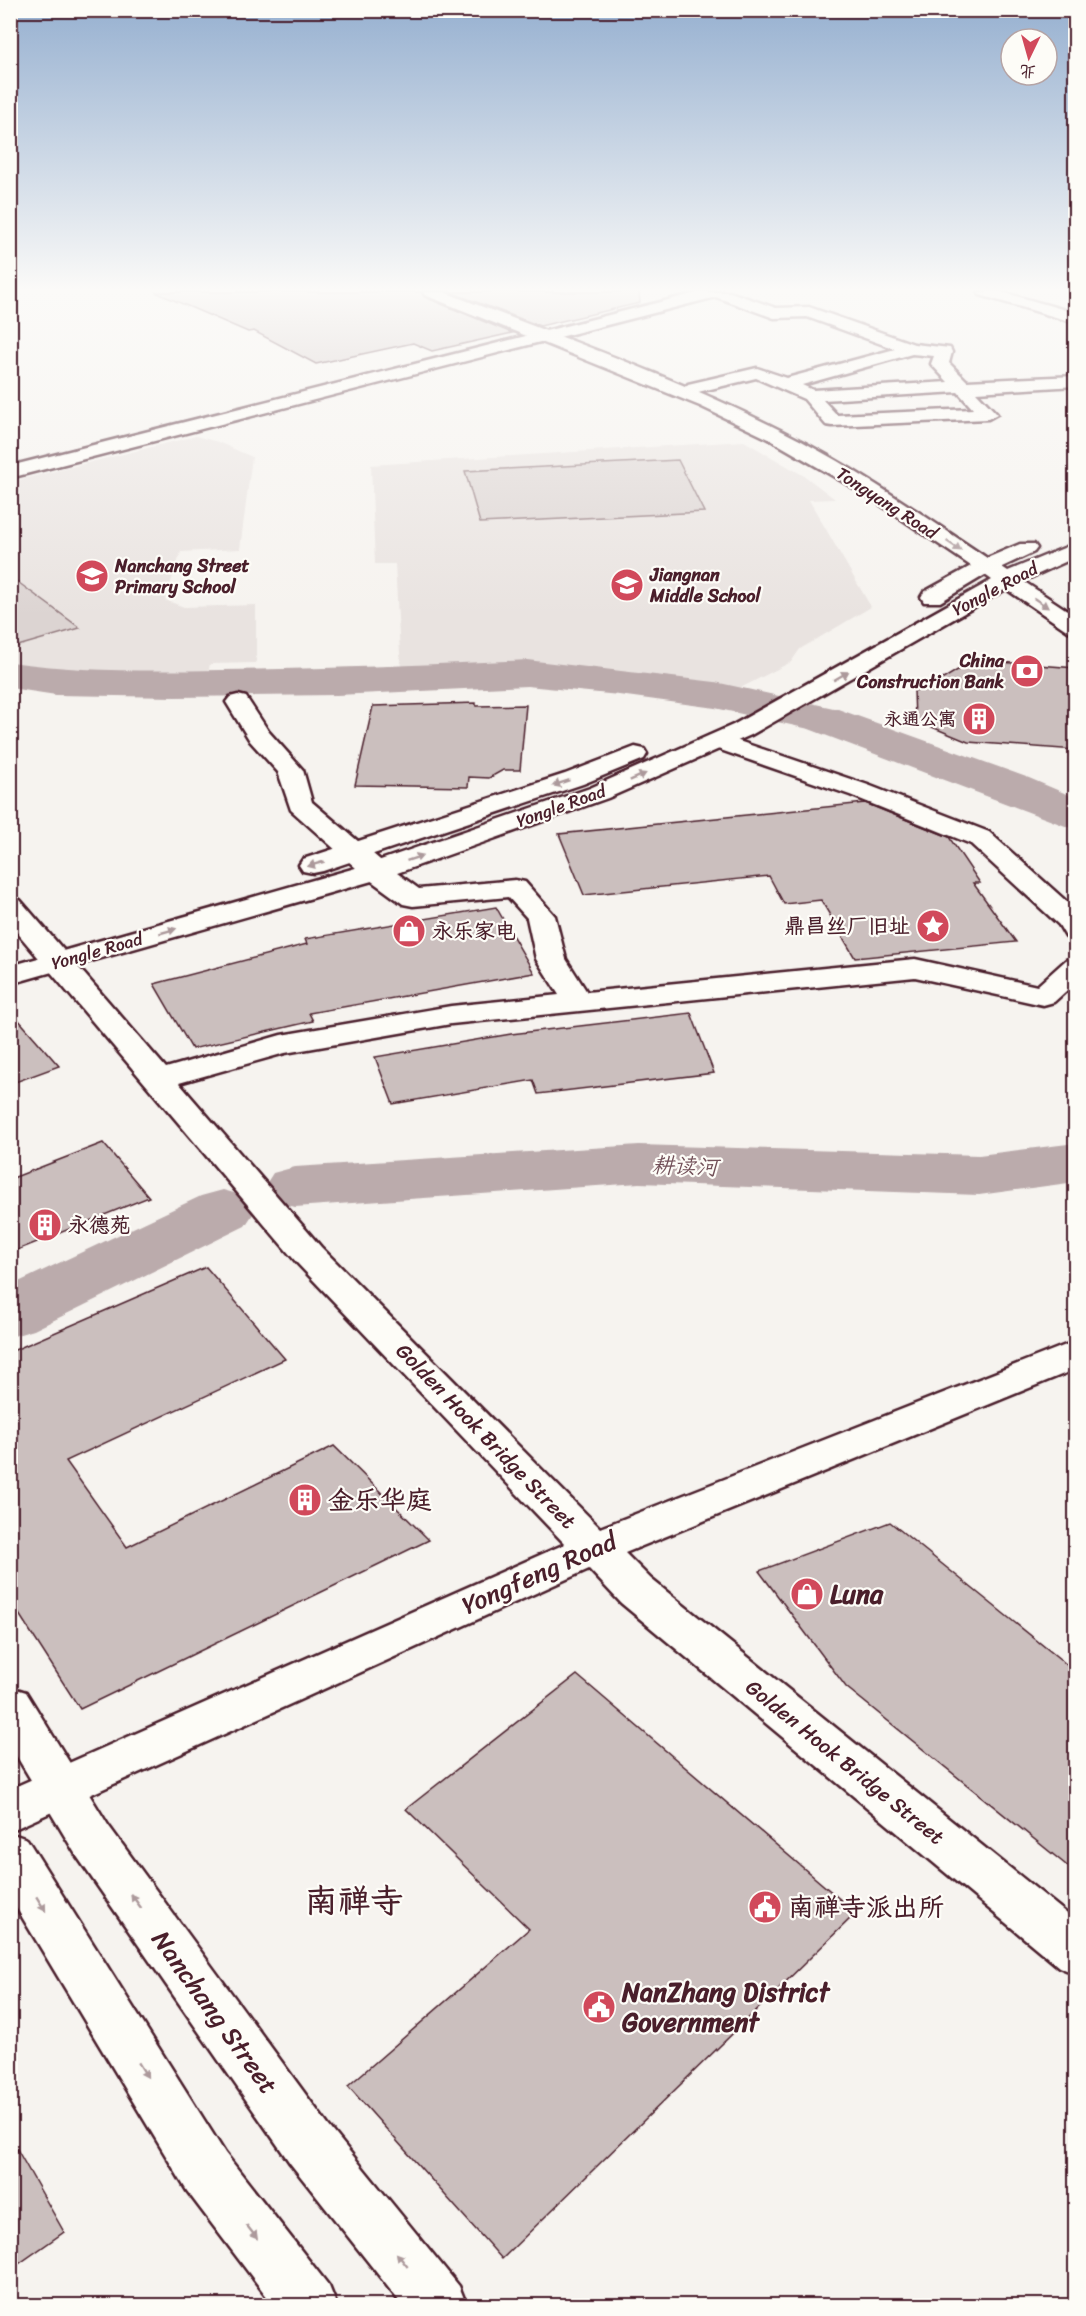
<svg xmlns="http://www.w3.org/2000/svg" width="1086" height="2316" font-family="Sriracha,'LXGW WenKai TC',sans-serif">
	<style>
		.built { fill: #e9e3e0 }
		.green { fill: #dcd4d2; stroke: #937a7e; stroke-width: 1.5 }
		.lines { fill: none; stroke-linecap: round; stroke-linejoin: round }
		.river { fill: #bbabac; fill-rule: evenodd }
		.building { fill: #cbbfbe; stroke: #4a1f2b; stroke-width: 1.5 }
		.minor-casing { stroke: #4a1f2b; stroke-width: 5 }
		.major-casing { stroke: #4a1f2b; stroke-width: 5 }
		.minor { fill: #fdfcf7; fill-rule: evenodd }
		.major { fill: #fdfcf7; fill-rule: evenodd }
		.oneway { fill: #ac999b }
		.labels { text-anchor: middle; dominant-baseline: central; stroke-width: 4.5; stroke-linejoin: round; paint-order: stroke }
		.far-street-label { font-size: 18px; fill: #4a1f2b; stroke: #fdfcf7 }
		.far-poi-label { font-size: 18px; font-weight: bold; fill: #4a1f2b; stroke: #fdfcf7; text-anchor: start }
		.poi-label { font-size: 21px; font-weight: bold; fill: #4a1f2b; stroke: #fdfcf7; text-anchor: start }
		.street-label { font-size: 21px; fill: #4a1f2b; stroke: #fdfcf7 }
		.water-label { font-size: 22px; font-style: italic; fill: #725058; stroke: #fdfcf7 }
		.near-poi-label { font-size: 26px; font-weight: bold; fill: #4a1f2b; stroke: #fdfcf7; text-anchor: start }
		.near-street-label { font-size: 26px; fill: #4a1f2b; stroke: #fdfcf7 }
		.near-district-label { font-size: 33px; font-weight: bold; fill: #4a1f2b; stroke: #fdfcf7 }
	</style>
	<rect width="100%" height="100%" fill="#f6f3ef"/>
	<filter id="ink" filterUnits="userSpaceOnUse"><feTurbulence type="fractalNoise" baseFrequency=".0167" numOctaves="2"/><feDisplacementMap in="SourceGraphic" scale="12" xChannelSelector="R" yChannelSelector="G"/><feConvolveMatrix kernelMatrix="1 2 1 2 8 2 1 2 1" color-interpolation-filters="sRGB"/></filter>
	<g filter="url(#ink)">
		<g class="built">
			<path d="M196,436L218,442L252,457L240,549L181,552L165,600L184,607L256,605V663L210,664L207,678L148,677L11,666L10,482Z"/>
			<path d="M744,441L806,477L835,499L809,500L871,607L800,649L791,662L723,697L649,680L550,671H401L395,564H375L371,465Z"/>
		</g>
		<g class="green">
			<path d="M678,460L704,512L480,523L465,471Z"/>
			<path d="M11,577L80,628L11,648Z"/>
		</g>
		<g class="lines">
			<g class="river">
				<path d="M527,660L715,682L838,709L1029,778L1076,798V830L809,729L715,708L619,695L527,686L337,695L175,697L56,695L10,688V662C80,672 150,671 221,670C323,669 425,665 527,660Z"/>
				<path d="M1076,1143V1182L979,1195L639,1183L295,1207L273,1201L264,1187L273,1173L295,1167L639,1145L979,1155Z"/>
				<path d="M223,1190L245,1196L255,1211L245,1226L34,1330L10,1337V1286L201,1196Z"/>
			</g>
		</g>
		<g class="building">
			<path d="M155,292H421L424,297L512,333L432,351L413,343L316,364L254,331L248,332Z"/>
			<path d="M450,292H639L640,303L540,326Z"/>
			<path d="M974,660L1076,668V750L968,742L915,720L914,690H925Z"/>
			<path d="M476,703V706L526,705L520,770H503L489,778L469,777L468,787L355,785L373,706Z"/>
			<path d="M865,803L949,837L980,883H973L1016,942L855,958L821,900L784,904L769,876L584,895L559,834Z"/>
			<path d="M496,907L534,973L309,1013L313,1021L192,1049L154,984L307,944L305,939Z"/>
			<path d="M10,1010L59,1066L10,1084Z"/>
			<path d="M691,1013L714,1073L538,1094L533,1080L393,1104L375,1057L511,1034Z"/>
			<path d="M103,1143L149,1197L10,1253V1179Z"/>
			<path d="M206,1267L285,1359L66,1461L127,1547L334,1446L429,1540L80,1709L10,1600V1352Z"/>
			<path d="M890,1522L1076,1672V1873L846,1687L759,1571Z"/>
			<path d="M577,1675L856,1913L502,2259L348,2086L529,1929L406,1809Z"/>
			<path d="M10,2137L64,2232L10,2270Z"/>
		</g>
		<g class="lines">
			<g class="minor-casing">
				<g id="minor">
					<path d="M700,292H730L776,308L809,307L914,344L950,348L952,352L949,363L967,381L1076,376V386L976,392L997,414L988,419L832,426L826,425L804,399L756,378L694,393L688,392L685,388L688,384L757,368L787,378L895,349L807,317L774,318L716,297L10,478V466ZM912,354L934,356L931,364L948,382L813,390L802,385ZM958,392L973,409L837,415L823,400Z"/>
					<path d="M978,292H1002L1076,313V323L980,295Z"/>
					<path d="M238,695L246,697L269,732L303,770L312,802L386,865L419,889L515,880L525,882L555,916L566,959L587,992L915,959L1037,986L1066,960L1076,957V982L1054,1002L1043,1005L915,977L451,1024L285,1053L179,1083L321,1247L600,1528L1076,1341V1369L625,1553L651,1579L1076,1921V1974L1059,1967L621,1603L589,1569L10,1831V1789L565,1544L297,1263L10,924V898L20,900L166,1068L281,1035L451,1006L559,995L536,959L527,918L508,897L413,906L403,904L366,877L291,810L278,772L250,741L226,702L230,697Z"/>
					<path d="M718,734L868,785L989,832L1076,910V939L1066,937L1059,925L971,844L850,795L709,746L706,741L709,736Z"/>
				</g>
			</g>
			<g class="major-casing">
				<g id="major">
					<path d="M423,292H444C557,336 674,376 782,431C854,467 920,513 987,558L1020,544H1034L1037,548L1034,552L1002,567L1008,571L1076,543V557L1023,581L1076,616V633L1068,631L1006,589L751,735L608,798L386,877L10,984V966L366,865L590,788L733,725L992,580L985,575L940,602H924L921,597L924,592L971,566L866,495L769,439L700,406L425,295Z"/>
					<path d="M635,747L644,749L647,754L644,759L583,784L323,871L313,873L303,871L299,865L303,859L565,774Z"/>
					<path d="M10,1687L26,1692L108,1825L328,2125L459,2286L467,2306H403L290,2163L76,1855L10,1745Z"/>
					<path d="M10,1833L27,1839L225,2153L329,2286L337,2306H274L187,2191L10,1897Z"/>
				</g>
			</g>
			<use href="#minor" class="minor"/>
			<use href="#major" class="major"/>
		</g>
		<defs><path id="oneway-solid" d="M-6-.8H1V-3.2L6.5 0L1 3.2V.8H-6Z" transform="scale(1.5)"/></defs>
		<g class="oneway">
			<use href="#oneway-solid" transform="translate(954 546) rotate(34)"/>
			<use href="#oneway-solid" transform="translate(1041 603) rotate(34)"/>
			<use href="#oneway-solid" transform="translate(841 676) rotate(-30)"/>
			<use href="#oneway-solid" transform="translate(638 777) rotate(-24)"/>
			<use href="#oneway-solid" transform="translate(561 783) rotate(161)"/>
			<use href="#oneway-solid" transform="translate(415 858) rotate(-19)"/>
			<use href="#oneway-solid" transform="translate(316 864) rotate(164)"/>
			<use href="#oneway-solid" transform="translate(168 931) rotate(-16)"/>
			<use href="#oneway-solid" transform="translate(136 1901) rotate(-126)"/>
			<use href="#oneway-solid" transform="translate(41 1904) rotate(58)"/>
			<use href="#oneway-solid" transform="translate(143 2070) rotate(58)"/>
			<use href="#oneway-solid" transform="translate(252 2232) rotate(52)"/>
			<use href="#oneway-solid" transform="translate(402 2260) rotate(-129)"/>
		</g>
	</g>
	<linearGradient id="sky" x2="0" y2="1"><stop stop-color="#96b0d0"/><stop offset="0.47" stop-color="#fbfaf8"/><stop offset="1" stop-color="#fbfaf8" stop-opacity="0"/></linearGradient>
	<rect width="1086" height="616" fill="url(#sky)"/>
	<defs>
		<g id="school-disc" transform="scale(1.725)"><circle r="9.5" fill="#d1495b" stroke="#fdfcf7"/><path d="M0-5L7-2L0 1L-7-2ZM-4 1L0 2.5L4 1V4Q0 6-4 4Z" fill="#fff"/></g>
		<g id="bank-disc" transform="scale(1.725)"><circle r="9.5" fill="#d1495b" stroke="#fdfcf7"/><path d="M-6-4H6V4H-6ZM0-2.3a2.3 2.3 0 1 0 0 4.6a2.3 2.3 0 1 0 0-4.6Z" fill="#fff"/></g>
		<g id="building-disc" transform="scale(1.725)"><circle r="9.5" fill="#d1495b" stroke="#fdfcf7"/><path d="M-4-6H4V6H1V3H-1V6H-4ZM-2.5-4.3h1.7v1.8h-1.7ZM.8-4.3h1.7v1.8H.8ZM-2.5-1h1.7V.8h-1.7ZM.8-1h1.7V.8H.8Z" fill="#fff"/></g>
		<g id="sight-disc" transform="scale(1.725)"><circle r="9.5" fill="#d1495b" stroke="#fdfcf7"/><path d="M0-6L1.8-2.2L6-1.7L2.9 1.2L3.7 5.4L0 3.3L-3.7 5.4L-2.9 1.2L-6-1.7L-1.8-2.2Z" fill="#fff"/></g>
		<g id="shop-disc" transform="scale(1.725)"><circle r="9.5" fill="#d1495b" stroke="#fdfcf7"/><path d="M-5-2.5h2.3a2.7 3.5 0 0 1 5.4 0H5L5.5 6h-11ZM-1.5-2.5h3a1.5 2.3 0 0 0-3 0Z" fill="#fff"/></g>
		<g id="civic-disc" transform="scale(1.725)"><circle r="9.5" fill="#d1495b" stroke="#fdfcf7"/><path d="M-.6-6.5H3V-4.5H.6V-3L4-1V1h2V6H-6V1h2V-1L-.6-3ZM-1.2 2.5V6h2.4V2.5Z" fill="#fff"/></g>
	</defs>
	<g fill-rule="evenodd">
		<use href="#school-disc" x="92" y="576"/>
		<use href="#school-disc" x="627" y="585"/>
		<use href="#bank-disc" x="1027" y="671"/>
		<use href="#building-disc" x="979" y="719"/>
		<use href="#sight-disc" x="933" y="926"/>
		<use href="#shop-disc" x="409" y="931"/>
		<use href="#building-disc" x="45" y="1225"/>
		<use href="#building-disc" x="305" y="1500"/>
		<use href="#shop-disc" x="807" y="1594"/>
		<use href="#civic-disc" x="765" y="1907"/>
		<use href="#civic-disc" x="599" y="2007"/>
	</g>
	<g class="labels">
		<g class="far-street-label">
			<text transform="translate(887 503) rotate(33)">Tongyang Road</text>
			<text transform="translate(995 589) rotate(-28)">Yongle Road</text>
			<text transform="translate(561 806) rotate(-20)">Yongle Road</text>
			<text transform="translate(97 951) rotate(-16)">Yongle Road</text>
		</g>
		<g class="far-poi-label">
			<text x="115" y="566">Nanchang Street<tspan x="115" dy="21">Primary School</tspan></text>
			<text x="650" y="575">Jiangnan<tspan x="650" dy="21">Middle School</tspan></text>
			<text x="1004" y="661" text-anchor="end">China<tspan x="1004" dy="21">Construction Bank</tspan></text>
			<text x="956" y="719" text-anchor="end">永通公寓</text>
		</g>
		<g class="poi-label">
			<text x="910" y="926" text-anchor="end">鼎昌丝厂旧址</text>
			<text x="432" y="931">永乐家电</text>
			<text x="68" y="1225">永德苑</text>
		</g>
		<g class="street-label">
			<text transform="translate(486 1436) rotate(46)">Golden Hook Bridge Street</text>
			<text transform="translate(845 1762) rotate(39)">Golden Hook Bridge Street</text>
		</g>
		<g class="water-label">
			<text transform="translate(685 1166) rotate(2)">耕读河</text>
		</g>
		<g class="near-poi-label">
			<text x="328" y="1500">金乐华庭</text>
			<text x="830" y="1594">Luna</text>
			<text x="788" y="1907">南禅寺派出所</text>
			<text x="622" y="1992">NanZhang District<tspan x="622" dy="30">Government</tspan></text>
		</g>
		<g class="near-street-label">
			<text transform="translate(539 1573) rotate(-24)">Yongfeng Road</text>
			<text transform="translate(215 2012) rotate(54)">Nanchang Street</text>
		</g>
		<g class="near-district-label">
			<text x="354" y="1901">南禅寺</text>
		</g>
	</g>
	<rect width="1086" height="2316" fill="none" stroke="#fdfcf7" stroke-width="36"/>
	<rect x="18" y="18" width="1050" height="2280" fill="none" stroke="#4a1f2b" stroke-width="2" filter="url(#ink)"/>
	<g transform="translate(1029 57) rotate(185)"><circle r="28" fill="#fdfcf7" stroke="#b5a4a5" stroke-width="1.5"/>
	<path d="M0-4.5L10 22L0 15L-10 22Z" fill="#d1495b"/>
	<text y="-9" font-size="16" font-weight="bold" text-anchor="middle" fill="#4a1f2b">北</text>
	</g>
</svg>
